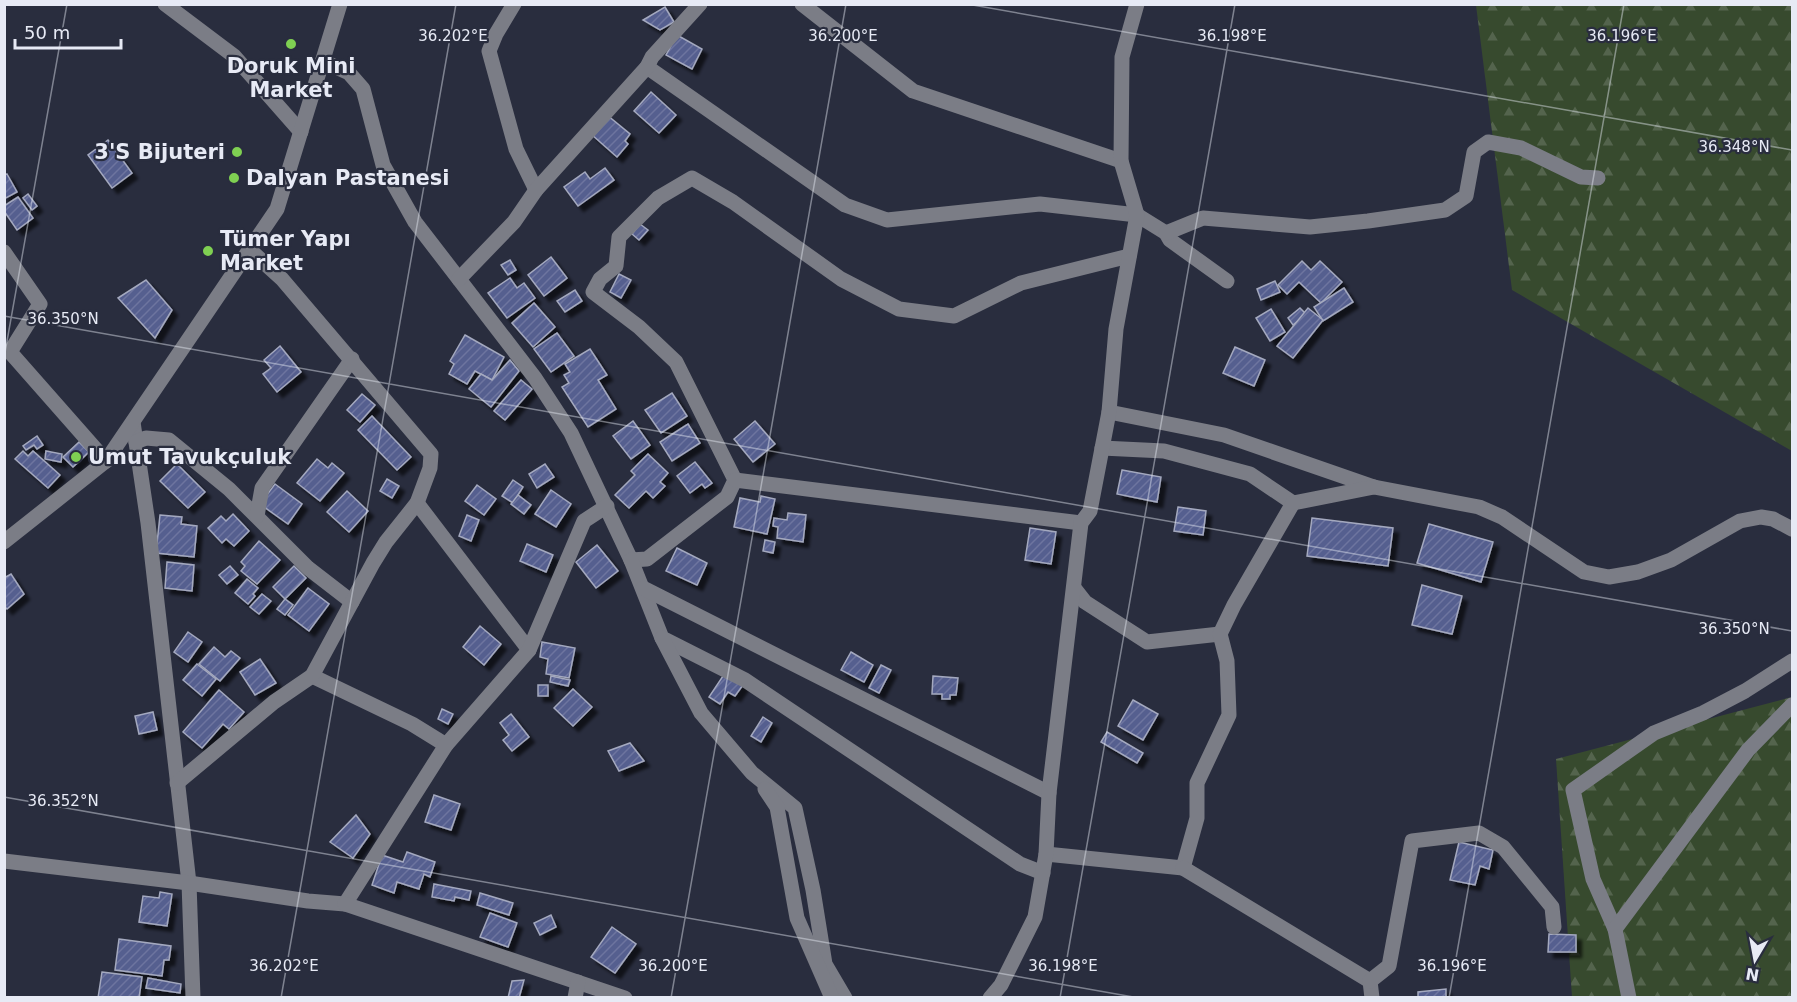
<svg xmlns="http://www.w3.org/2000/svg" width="1797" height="1002" font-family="'DejaVu Sans',sans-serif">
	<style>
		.forest { fill: url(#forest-firs) }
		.building { fill: url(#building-hatch); stroke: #a4a9bf; stroke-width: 1.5; filter: url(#shadow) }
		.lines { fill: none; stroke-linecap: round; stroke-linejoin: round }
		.minor { stroke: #7b7d86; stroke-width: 15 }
		.ticks { fill: none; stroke: #e7eaf5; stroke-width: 1.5; stroke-opacity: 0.45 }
		.poi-dot { fill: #7fd052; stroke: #292d3e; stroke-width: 2 }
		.labels { text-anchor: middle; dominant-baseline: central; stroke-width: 4.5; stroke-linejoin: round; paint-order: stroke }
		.poi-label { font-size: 21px; font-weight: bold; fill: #e7eaf5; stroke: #292d3e; text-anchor: start }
		.ticks-label { font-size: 15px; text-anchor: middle; fill: #e7eaf5; stroke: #292d3e; stroke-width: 4.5; stroke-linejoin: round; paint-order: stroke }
	</style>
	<defs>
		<pattern id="forest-firs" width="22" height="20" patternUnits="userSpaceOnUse" patternTransform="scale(1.5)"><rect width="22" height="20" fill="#374a2e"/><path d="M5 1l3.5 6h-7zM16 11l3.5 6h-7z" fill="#54644d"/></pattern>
		<pattern id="building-hatch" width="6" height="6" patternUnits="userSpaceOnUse" patternTransform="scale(1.5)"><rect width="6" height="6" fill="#555e8f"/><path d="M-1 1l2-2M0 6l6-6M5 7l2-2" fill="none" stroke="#6d759f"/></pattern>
		<filter id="shadow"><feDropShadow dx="5.5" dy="5.5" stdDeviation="1.5" flood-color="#0009"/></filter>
	</defs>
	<rect width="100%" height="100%" fill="#292d3e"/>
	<g class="forest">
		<path d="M1476,5H1792V451L1512,290Z"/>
		<path d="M1792,697V997H1572L1556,759Z"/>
	</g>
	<g class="building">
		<path d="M665,7L674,22L660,30L643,20Z"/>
		<path d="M677,35L702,49L692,69L666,55Z"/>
		<path d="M651,92L676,115L659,133L634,111Z"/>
		<path d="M607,115L630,134L625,141L628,144L617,157L591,134Z"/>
		<path d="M108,140L132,173L112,188L88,155Z"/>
		<path d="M605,168L614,180L578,206L564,187L585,172L590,179Z"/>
		<path d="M7,174L17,192L4,199V175Z"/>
		<path d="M28,194L37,206L32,210L23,198Z"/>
		<path d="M18,197L33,218L17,230L4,211V206Z"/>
		<path d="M640,224L648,230L639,240L632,234Z"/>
		<path d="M551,257L567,278L544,296L528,275Z"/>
		<path d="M510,260L516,270L508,275L501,265Z"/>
		<path d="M1302,261L1311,270L1320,261L1342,282L1321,303L1299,282L1287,294L1278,285Z"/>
		<path d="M619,274L631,280L621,298L610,292Z"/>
		<path d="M510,278L517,288L524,283L535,298L507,318L488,293Z"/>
		<path d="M146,280L172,310L155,338L118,298Z"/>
		<path d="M1275,281L1280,292L1261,300L1257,289Z"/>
		<path d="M1344,288L1353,302L1323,321L1314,307Z"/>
		<path d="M575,290L582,301L565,312L557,301Z"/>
		<path d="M534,303L555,327L533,347L512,323Z"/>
		<path d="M1300,308L1306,314L1293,325L1288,318Z"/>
		<path d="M1308,308L1323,320L1293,358L1277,346Z"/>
		<path d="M1271,309L1285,332L1270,341L1256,318Z"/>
		<path d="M557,333L574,356L551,372L534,349Z"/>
		<path d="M465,335L504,357L492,380L475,371L467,384L449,374L454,364L450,361Z"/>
		<path d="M280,346L301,372L277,392L263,374L271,368L264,360Z"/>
		<path d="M1235,347L1265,360L1254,386L1223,373Z"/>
		<path d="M590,349L607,375L598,380L616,409L588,427L562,387L569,383L564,375L570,372L565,364Z"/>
		<path d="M510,360L519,371L491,407L469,389L481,374L492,380Z"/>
		<path d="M521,380L532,389L505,420L494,411Z"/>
		<path d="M672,393L687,416L661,433L645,410Z"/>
		<path d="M362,394L375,405L360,422L347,410Z"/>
		<path d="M372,416L411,457L397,470L358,430Z"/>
		<path d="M633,421L650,445L631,459L613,436Z"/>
		<path d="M755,421L775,444L753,462L734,439Z"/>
		<path d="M688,424L700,443L672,461L660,442Z"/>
		<path d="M37,436L43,445L37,449L34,445L26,450L23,446Z"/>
		<path d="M79,442L89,452L73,467L63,457Z"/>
		<path d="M23,451L28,456L33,451L60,475L48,488L15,459Z"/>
		<path d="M46,451L62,454L61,462L45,459Z"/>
		<path d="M648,454L668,473L660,482L665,486L653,498L646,491L629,508L615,495L635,475L631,471Z"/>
		<path d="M317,459L328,468L332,463L344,473L320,501L297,483Z"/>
		<path d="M695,462L712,483L705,488L702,484L690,493L677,476Z"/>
		<path d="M177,464L205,492L188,508L160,481Z"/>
		<path d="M545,464L554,477L537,488L529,474Z"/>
		<path d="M1122,470L1161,477L1157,502L1117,494Z"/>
		<path d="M387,479L399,486L392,498L380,491Z"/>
		<path d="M513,480L523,487L513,503L502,496Z"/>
		<path d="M275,484L302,504L288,524L260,504Z"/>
		<path d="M477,485L496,499L484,515L465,501Z"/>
		<path d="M551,490L571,504L556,527L535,514Z"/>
		<path d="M347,491L368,511L349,532L327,512Z"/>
		<path d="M518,495L531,505L524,514L511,504Z"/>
		<path d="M761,496L775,499L767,534L734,527L740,498L760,502Z"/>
		<path d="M1178,507L1206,511L1203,535L1174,531Z"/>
		<path d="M788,513L806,515L803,542L777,538L778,527L773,526L774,518L787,520Z"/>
		<path d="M233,514L249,531L234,546L226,539L222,543L208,528L221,516L226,521Z"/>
		<path d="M160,515L182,517L181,524L197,526L194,557L156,553Z"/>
		<path d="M467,515L479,520L471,541L459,536Z"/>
		<path d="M1312,518L1393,528L1388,566L1307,556Z"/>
		<path d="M1429,524L1493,542L1481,582L1417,563Z"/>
		<path d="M1030,528L1056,532L1051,564L1025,560Z"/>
		<path d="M765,540L775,542L773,553L763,551Z"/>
		<path d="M259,541L280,560L257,584L241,571L245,566L241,562Z"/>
		<path d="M527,544L553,555L546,572L520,561Z"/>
		<path d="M597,545L618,571L596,588L576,562Z"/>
		<path d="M677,548L707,563L697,585L666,571Z"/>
		<path d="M167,562L194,565L192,591L165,588Z"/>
		<path d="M230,566L238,575L227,584L219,575Z"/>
		<path d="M294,566L306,578L285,599L273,587Z"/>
		<path d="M11,574L24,594L7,609L4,606V578Z"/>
		<path d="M247,579L258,588L253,594L255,596L248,604L235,593Z"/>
		<path d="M1422,585L1462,596L1452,634L1412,625Z"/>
		<path d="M308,588L329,604L309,631L288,615Z"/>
		<path d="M262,594L271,601L259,614L250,607Z"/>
		<path d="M285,599L293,605L285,615L277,609Z"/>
		<path d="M480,626L501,644L484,665L463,647Z"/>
		<path d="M188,632L202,642L188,662L174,652Z"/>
		<path d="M542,642L575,648L569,678L546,674L548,659L540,657Z"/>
		<path d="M214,647L225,657L231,651L240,658L220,681L199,664Z"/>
		<path d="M851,652L873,665L864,682L841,670Z"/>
		<path d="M260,659L276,683L255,695L240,672Z"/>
		<path d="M197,664L216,679L202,696L183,680Z"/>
		<path d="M881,665L891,670L879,693L869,688Z"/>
		<path d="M725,673L743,685L735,696L728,692L720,704L709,697Z"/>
		<path d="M551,676L570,680L568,686L550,682Z"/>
		<path d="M933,676L958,678L956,695H950V699H942V694H932Z"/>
		<rect x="538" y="685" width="10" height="11"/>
		<path d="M573,689L592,707L573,726L554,708Z"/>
		<path d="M219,690L244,712L229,729L223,724L202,748L183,732Z"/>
		<path d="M1133,700L1158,714L1143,740L1118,726Z"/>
		<path d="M442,709L453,714L448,724L438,719Z"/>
		<path d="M153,712L157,730L139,734L135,716Z"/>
		<path d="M511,714L529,737L512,751L503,740L509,735L500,723Z"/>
		<path d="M763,717L772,723L761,742L751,736Z"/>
		<path d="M1107,732L1143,753L1137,763L1101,742Z"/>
		<path d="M630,743L644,761L619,771L608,751Z"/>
		<path d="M434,795L460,804L451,830L425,822Z"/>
		<path d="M356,815L370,834L353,858L330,842Z"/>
		<path d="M1459,842L1493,850L1489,869L1480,866L1475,885L1450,880Z"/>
		<path d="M407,852L435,862L430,877L424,874L419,889L397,882L394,893L372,885L382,855L403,862Z"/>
		<path d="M434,884L471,891L469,900L455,897L454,901L432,897Z"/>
		<path d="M160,892L172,894L167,926L139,922L143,896L159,898Z"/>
		<path d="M480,893L513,903L509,915L477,905Z"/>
		<path d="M490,913L517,923L508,947L480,937Z"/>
		<path d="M551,915L556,927L540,935L534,923Z"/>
		<path d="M612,927L636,944L615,973L591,957Z"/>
		<path d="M1549,934L1576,935V952H1548Z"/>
		<path d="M119,939L171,946L169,960H164L162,976L115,970Z"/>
		<path d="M102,972L142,977L139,998H98Z"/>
		<path d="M148,978L181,984L180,993L146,988Z"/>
		<path d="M524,980L519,998H508L512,981Z"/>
		<path d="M1446,989V998H1418V992Z"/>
	</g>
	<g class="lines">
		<g class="minor">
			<path d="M165,4L234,56L301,132"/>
			<path d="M514,4L496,34L489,51L516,149L536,190"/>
			<path d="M802,4L913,91L1121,161"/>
			<path d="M323,61L349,73L363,89L383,165L415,222L535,378L571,433L631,560L647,559L727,497L735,480L676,362L639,327L593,292L600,279L616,266L619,237L658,198L692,178L733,202L841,279L899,309L954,316L1021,283L1129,256"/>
			<path d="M647,67L845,205L887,220L1040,204L1137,215L1166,233L1170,240L1227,281"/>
			<path d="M1166,233L1203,218L1310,227L1368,221L1445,210L1466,196L1474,152L1488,142L1521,148L1581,177L1598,178"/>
			<path d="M4,252L40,304L10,352L106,461"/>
			<path d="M459,279L514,222L536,190L647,67L652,57L700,4"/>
			<path d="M1109,412L1224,435L1374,487L1479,507L1502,517L1584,572L1609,577L1638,572L1671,560L1740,521L1761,517L1773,519L1792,529"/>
			<path d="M133,422L148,523L189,883L193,998"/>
			<path d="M136,442L146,438L169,440L229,489L308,568L352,602"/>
			<path d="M1102,448L1164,451L1250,474L1293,503L1374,487"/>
			<path d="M735,480L1081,523"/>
			<path d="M417,503L529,650"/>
			<path d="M257,516L262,488L352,359"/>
			<path d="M4,542L106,461L277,209L340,4"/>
			<path d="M631,560L662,638L745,680L1020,864L1043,873"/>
			<path d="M643,588L1049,793"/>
			<path d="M1074,588L1085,602L1147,642L1220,634"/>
			<path d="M662,638L701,713L752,773L795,808L813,890L825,964L845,998"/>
			<path d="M312,676L412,724L446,745"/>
			<path d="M177,783L274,702L312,676L373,563L386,542L417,503L430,468L431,454L282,279L250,250"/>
			<path d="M765,789L777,807L797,918L832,998"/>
			<path d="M1046,854L1183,868L1197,818V783L1229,715L1227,661L1220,634L1234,605L1293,503"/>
			<path d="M4,861L189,883L308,901L345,904L446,745L529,650L584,521L607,506"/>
			<path d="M1183,868L1370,981L1372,998"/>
			<path d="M345,904L625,998"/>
			<path d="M1615,929L1593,879L1573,790L1654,733L1703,713L1745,691L1792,661"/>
			<path d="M1370,981L1389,966L1412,841L1479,833L1503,847L1552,907L1554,927"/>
			<path d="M575,998L578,982"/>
			<path d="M990,998L1001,985L1035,917L1046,854L1049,793L1081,523L1090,511L1109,412L1116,329L1137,215L1121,161L1122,57L1137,4"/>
			<path d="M1629,998L1615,929L1748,750L1792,705"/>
		</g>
	</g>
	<path class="ticks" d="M967,4L1792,150M4,316L1792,631M4,358L67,4M4,797L1139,998M281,998L456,4M671,998L846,4M1060,998L1235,4M1449,998L1624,4"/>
	<g class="poi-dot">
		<circle cx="291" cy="44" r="6"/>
		<circle cx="237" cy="152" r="6"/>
		<circle cx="234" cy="178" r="6"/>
		<circle cx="208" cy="251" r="6"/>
		<circle cx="76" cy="457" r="6"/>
	</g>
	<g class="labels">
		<g class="poi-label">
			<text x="291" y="66" text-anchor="middle">Doruk Mini<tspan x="291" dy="24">Market</tspan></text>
			<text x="225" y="152" text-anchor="end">3'S Bijuteri</text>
			<text x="246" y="178">Dalyan Pastanesi</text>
			<text x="220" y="239">Tümer Yapı<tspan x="220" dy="24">Market</tspan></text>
			<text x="88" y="457">Umut Tavukçuluk</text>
		</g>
	</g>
	<g class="ticks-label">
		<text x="453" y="41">36.202°E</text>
		<text x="843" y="41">36.200°E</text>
		<text x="1232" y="41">36.198°E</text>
		<text x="1622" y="41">36.196°E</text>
		<text x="1734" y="152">36.348°N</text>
		<text x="63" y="324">36.350°N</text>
		<text x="1734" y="634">36.350°N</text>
		<text x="63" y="806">36.352°N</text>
		<text x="284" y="971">36.202°E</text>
		<text x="673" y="971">36.200°E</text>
		<text x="1063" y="971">36.198°E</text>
		<text x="1452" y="971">36.196°E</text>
	</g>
	<rect width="1797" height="1002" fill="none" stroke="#e7eaf5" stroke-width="12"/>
	<g transform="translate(1755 960) rotate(190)" stroke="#292d3e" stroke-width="4.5" paint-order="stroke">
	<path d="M0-4.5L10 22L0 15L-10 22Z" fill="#e7eaf5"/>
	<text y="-9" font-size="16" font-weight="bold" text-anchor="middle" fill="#e7eaf5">N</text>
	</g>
	<path d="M15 39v9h106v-9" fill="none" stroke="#e7eaf5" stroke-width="3"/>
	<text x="24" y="39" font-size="18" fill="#e7eaf5" stroke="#292d3e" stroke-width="4.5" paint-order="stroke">50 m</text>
</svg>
